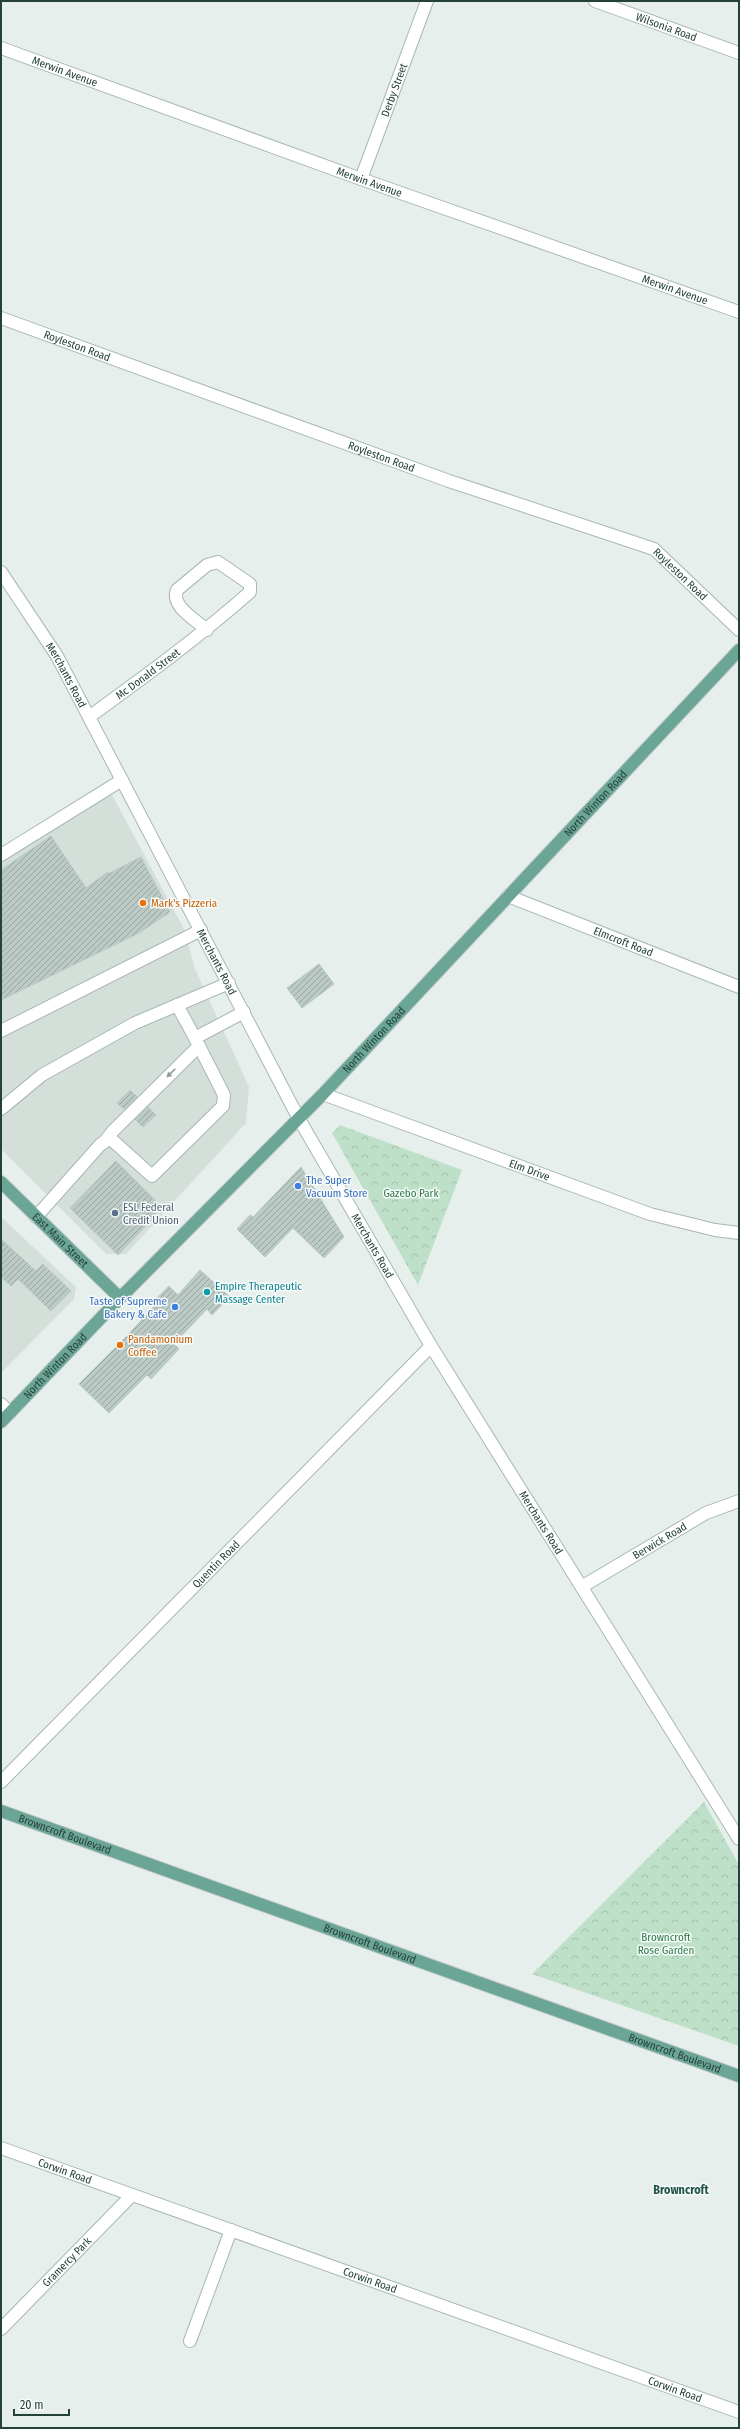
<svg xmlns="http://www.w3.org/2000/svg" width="740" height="2429" font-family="'Fira Sans Condensed',sans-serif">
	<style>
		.built { fill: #d4dfda }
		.park { fill: url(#park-crowns) }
		.building { fill: url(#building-hatch); stroke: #b8c9c2 }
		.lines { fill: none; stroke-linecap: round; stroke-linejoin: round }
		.minor-casing { stroke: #a8b8b2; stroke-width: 14 }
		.major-casing { stroke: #c2cac8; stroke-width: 14 }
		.minor { stroke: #fff; stroke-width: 12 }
		.major { stroke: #6aa596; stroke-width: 12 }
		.oneway { fill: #92a09c }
		.food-dot { fill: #e8710a; stroke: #f7fbf9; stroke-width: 1.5 }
		.shop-dot { fill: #3f7fe0; stroke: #f7fbf9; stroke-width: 1.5 }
		.service-dot { fill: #5c6f8a; stroke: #f7fbf9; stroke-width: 1.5 }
		.culture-dot { fill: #0f9aa8; stroke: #f7fbf9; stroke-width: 1.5 }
		.labels { text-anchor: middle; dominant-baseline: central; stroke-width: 3; stroke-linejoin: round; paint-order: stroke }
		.street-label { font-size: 11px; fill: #24423a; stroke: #f7fbf9 }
		.food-label { font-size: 11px; fill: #c56008; stroke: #f7fbf9; text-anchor: start }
		.shop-label { font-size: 11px; fill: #366cbe; stroke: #f7fbf9; text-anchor: start }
		.park-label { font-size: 11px; fill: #2d7a4b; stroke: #f7fbf9 }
		.service-label { font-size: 11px; fill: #4e5e75; stroke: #f7fbf9; text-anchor: start }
		.culture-label { font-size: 11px; fill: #0d838f; stroke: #f7fbf9; text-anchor: start }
		.neighbourhood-label { font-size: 12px; font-weight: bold; fill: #1f5548; stroke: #f7fbf9 }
	</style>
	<defs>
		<pattern id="park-crowns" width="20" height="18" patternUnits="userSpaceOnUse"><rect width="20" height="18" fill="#bfe0c8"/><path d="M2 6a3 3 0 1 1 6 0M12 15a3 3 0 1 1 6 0" fill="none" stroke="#a4c1ad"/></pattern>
		<pattern id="building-hatch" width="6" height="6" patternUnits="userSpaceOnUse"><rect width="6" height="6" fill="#bbcac4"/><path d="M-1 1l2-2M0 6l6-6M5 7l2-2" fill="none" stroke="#98a6a0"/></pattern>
	</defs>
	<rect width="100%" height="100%" fill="#e6efeb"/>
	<g class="built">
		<path d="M110,791L184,929L195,969L249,1087L246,1123L126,1254H106L1,1149V861Z"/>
		<path d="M1,1217L76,1287L74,1299L1,1373Z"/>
	</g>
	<g class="park">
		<path d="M340,1125L462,1170L418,1285L332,1133Z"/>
		<path d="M704,1802L739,1865V2046L532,1974Z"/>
	</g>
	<g class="building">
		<path d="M51,836L86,888L108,872V874L141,857L170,912L139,933L1,1000V870Z"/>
		<path d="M319,964L334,984L302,1008L287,988Z"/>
		<path d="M130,1090L137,1097L124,1109L117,1103Z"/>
		<path d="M148,1107L156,1115L143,1127L135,1119Z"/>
		<path d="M116,1161L157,1202L154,1217L118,1255L70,1208Z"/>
		<path d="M301,1167L344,1237L324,1258L293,1228L265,1257L237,1229L250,1215L253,1217Z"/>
		<path d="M1,1239L36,1271L43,1264L71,1291L51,1311L18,1279L11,1286L1,1277Z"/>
		<path d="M200,1270L230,1297L212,1315L207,1309L174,1344L179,1349L151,1379L147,1375L109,1413L79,1384L126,1337L156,1304L153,1302L169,1286L178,1295Z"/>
	</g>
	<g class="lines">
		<g class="minor-casing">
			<g id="minor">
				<path id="s1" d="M595,1L739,53"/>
				<path id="s2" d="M1,48L361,179L739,312"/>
				<path id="s3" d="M361,179L427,1"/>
				<path id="s4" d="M1,318L449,481L654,549L739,630"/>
				<path id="s5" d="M1,572L57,656L299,1119L431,1346L739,1839"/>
				<path id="s6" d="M89,717C144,677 199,637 250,592V584L218,562L207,565L177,590C170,606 196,620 207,630"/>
				<path d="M1,855L122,780"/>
				<path id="s7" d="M508,896L739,987"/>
				<path d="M177,1005L195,1038L244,1012"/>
				<path d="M1,1031L201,930"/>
				<path id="s8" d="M323,1094L650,1214L715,1230L739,1233"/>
				<path d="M1,1109L42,1075L135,1023L229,983"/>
				<path d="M105,1141L113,1131L199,1046"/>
				<path d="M36,1217L100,1145L107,1140H112L152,1176L223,1106L224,1095L195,1038"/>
				<path d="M1,1404L10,1413"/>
				<path id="s9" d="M583,1586L706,1513L739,1501"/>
				<path id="s10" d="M1,1782L431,1346"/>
				<path id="s11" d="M1,2148L739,2412"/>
				<path id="s12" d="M1,2329L132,2195"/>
				<path d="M190,2341L231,2230"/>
			</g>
		</g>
		<g class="major-casing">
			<g id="major">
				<path id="s13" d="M1,1182L120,1298"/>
				<path id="s14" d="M1,1422L120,1298L323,1094L739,650"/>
				<path id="s15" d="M1,1811L739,2076"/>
			</g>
		</g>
		<use href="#minor" class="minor"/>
		<use href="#major" class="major"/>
	</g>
	<defs><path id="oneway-solid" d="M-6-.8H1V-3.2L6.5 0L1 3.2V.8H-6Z"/></defs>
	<use class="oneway" href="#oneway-solid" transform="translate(171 1073) rotate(136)"/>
	<g class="food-dot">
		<circle cx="143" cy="903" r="4"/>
		<circle cx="120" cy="1345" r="4"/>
	</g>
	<g class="shop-dot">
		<circle cx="298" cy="1186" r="4"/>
		<circle cx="175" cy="1307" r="4"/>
	</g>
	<circle class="service-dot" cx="115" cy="1213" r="4"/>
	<circle class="culture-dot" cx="207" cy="1292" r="4"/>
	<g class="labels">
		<g class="street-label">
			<text stroke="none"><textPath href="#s1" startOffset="76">Wilsonia Road</textPath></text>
			<text stroke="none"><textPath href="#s2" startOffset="68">Merwin Avenue</textPath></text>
			<text stroke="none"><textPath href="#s3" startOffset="95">Derby Street</textPath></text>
			<text stroke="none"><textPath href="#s2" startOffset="392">Merwin Avenue</textPath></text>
			<text stroke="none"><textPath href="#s2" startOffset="716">Merwin Avenue</textPath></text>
			<text stroke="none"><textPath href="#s4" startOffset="81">Royleston Road</textPath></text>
			<text stroke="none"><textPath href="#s4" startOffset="405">Royleston Road</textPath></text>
			<text stroke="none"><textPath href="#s4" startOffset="729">Royleston Road</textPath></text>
			<text stroke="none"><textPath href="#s6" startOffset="73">Mc Donald Street</textPath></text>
			<text stroke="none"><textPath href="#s5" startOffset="122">Merchants Road</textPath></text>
			<text stroke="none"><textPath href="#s14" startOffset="858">North Winton Road</textPath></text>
			<text stroke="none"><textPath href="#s7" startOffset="124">Elmcroft Road</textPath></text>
			<text stroke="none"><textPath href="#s5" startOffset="446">Merchants Road</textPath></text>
			<text stroke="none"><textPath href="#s14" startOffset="534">North Winton Road</textPath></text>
			<text stroke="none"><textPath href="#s8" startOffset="220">Elm Drive</textPath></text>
			<text stroke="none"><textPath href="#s13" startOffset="83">East Main Street</textPath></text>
			<text stroke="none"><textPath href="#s5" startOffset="770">Merchants Road</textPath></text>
			<text stroke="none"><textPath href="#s14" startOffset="78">North Winton Road</textPath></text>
			<text stroke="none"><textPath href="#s5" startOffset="1094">Merchants Road</textPath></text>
			<text stroke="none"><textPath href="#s9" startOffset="89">Berwick Road</textPath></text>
			<text stroke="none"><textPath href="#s10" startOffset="306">Quentin Road</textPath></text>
			<text stroke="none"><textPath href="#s15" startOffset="68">Browncroft Boulevard</textPath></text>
			<text stroke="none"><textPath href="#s15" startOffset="392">Browncroft Boulevard</textPath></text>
			<text stroke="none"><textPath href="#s15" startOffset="716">Browncroft Boulevard</textPath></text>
			<text stroke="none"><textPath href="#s11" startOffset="68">Corwin Road</textPath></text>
			<text stroke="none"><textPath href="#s12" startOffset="94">Gramercy Park</textPath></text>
			<text stroke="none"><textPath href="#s11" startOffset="392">Corwin Road</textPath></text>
			<text stroke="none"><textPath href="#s11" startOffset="716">Corwin Road</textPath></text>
		</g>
		<g class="food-label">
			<text x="151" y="903">Mark's Pizzeria</text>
			<text x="128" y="1339">Pandamonium<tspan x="128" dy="13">Coffee</tspan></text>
		</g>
		<g class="shop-label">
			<text x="306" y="1180">The Super<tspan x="306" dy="13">Vacuum Store</tspan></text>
			<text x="167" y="1301" text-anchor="end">Taste of Supreme<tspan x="167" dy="13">Bakery &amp; Cafe</tspan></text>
		</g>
		<g class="park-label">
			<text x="411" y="1193">Gazebo Park</text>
			<text x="666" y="1937">Browncroft<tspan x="666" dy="13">Rose Garden</tspan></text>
		</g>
		<g class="service-label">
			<text x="123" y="1207">ESL Federal<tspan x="123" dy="13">Credit Union</tspan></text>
		</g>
		<g class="culture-label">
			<text x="215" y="1286">Empire Therapeutic<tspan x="215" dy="13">Massage Center</tspan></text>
		</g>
		<g class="neighbourhood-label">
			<text x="681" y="2190">Browncroft</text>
		</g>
	</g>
	<rect width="740" height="2429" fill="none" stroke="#24423a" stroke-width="4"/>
	<path d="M14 2409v6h55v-6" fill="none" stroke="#24423a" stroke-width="2"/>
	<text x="20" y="2409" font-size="12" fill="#24423a" stroke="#f7fbf9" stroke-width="3" paint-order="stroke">20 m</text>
</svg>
